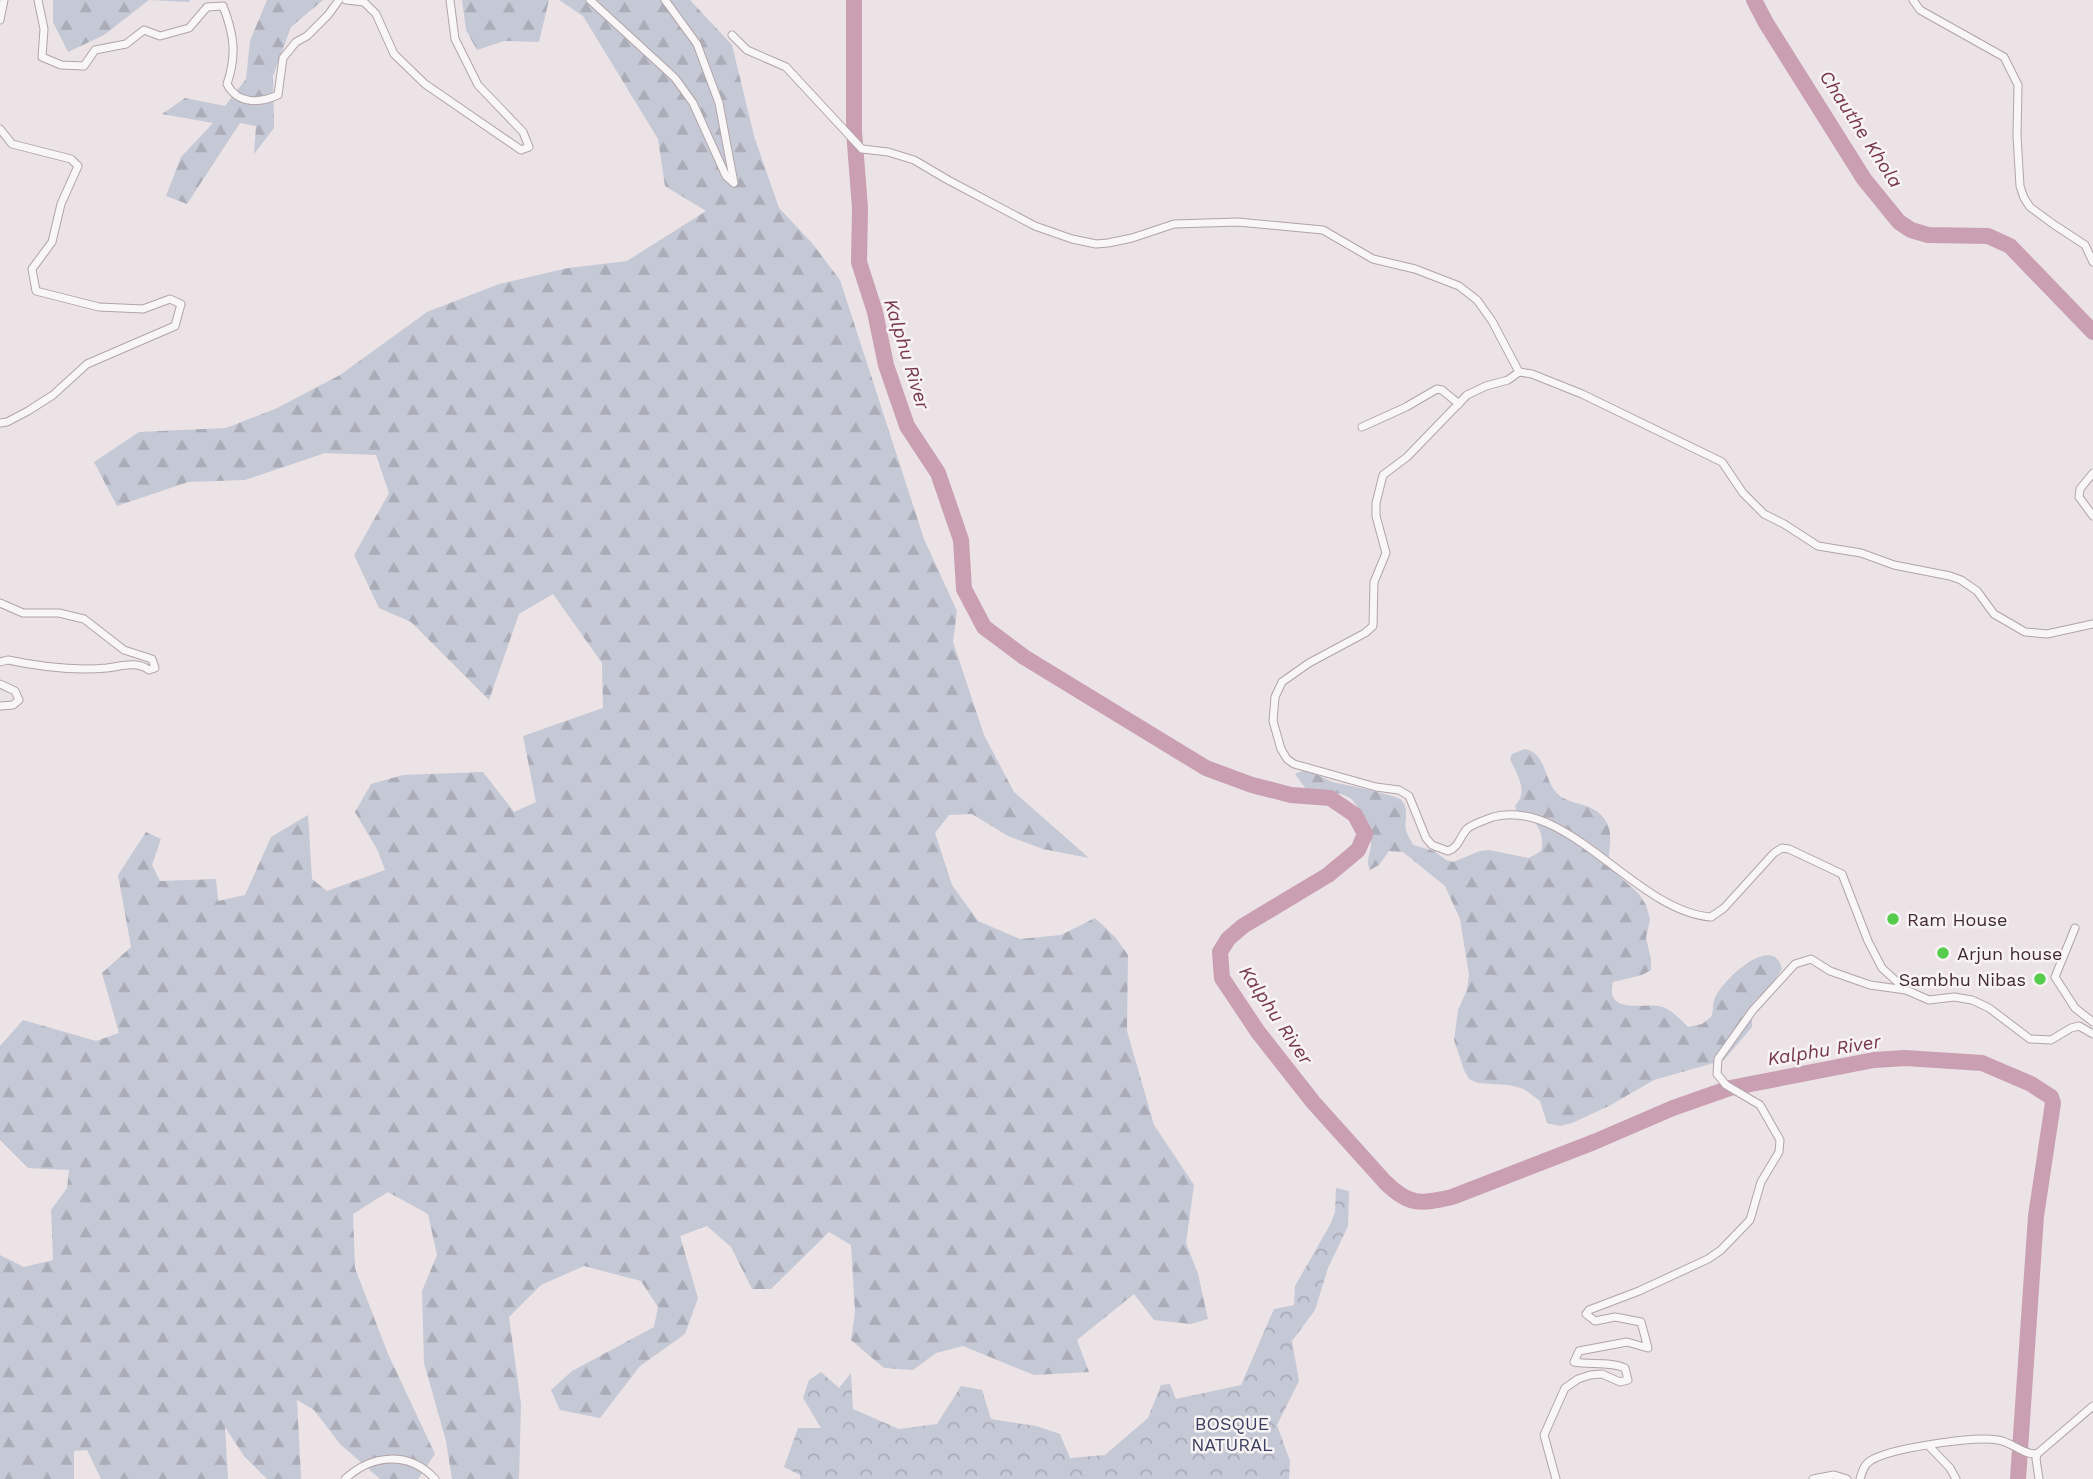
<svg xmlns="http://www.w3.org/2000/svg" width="2093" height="1479" font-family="'Work Sans',sans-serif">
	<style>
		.forest { fill: url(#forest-firs) }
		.park { fill: url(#park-crowns) }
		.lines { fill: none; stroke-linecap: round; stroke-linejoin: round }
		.river { stroke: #ca9fb1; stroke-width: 16 }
		.minor-casing { stroke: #b2a4a9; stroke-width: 9 }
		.minor { stroke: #f9f6f7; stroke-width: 7 }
		.poi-dot { fill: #56cc4c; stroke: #f8f3f5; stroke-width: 2.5 }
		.labels { text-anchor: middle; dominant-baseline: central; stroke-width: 5; stroke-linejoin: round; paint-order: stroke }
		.poi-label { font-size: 18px; fill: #432b32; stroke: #f8f3f5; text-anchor: start }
		.park-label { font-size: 18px; fill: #393d5f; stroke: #f8f3f5 }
		.water-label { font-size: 19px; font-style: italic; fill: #77364e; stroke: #f8f3f5 }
	</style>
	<defs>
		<pattern id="forest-firs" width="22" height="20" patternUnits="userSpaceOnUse" patternTransform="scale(1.75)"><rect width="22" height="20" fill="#c5c8d5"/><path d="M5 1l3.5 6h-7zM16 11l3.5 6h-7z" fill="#aaacb7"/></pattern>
		<pattern id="park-crowns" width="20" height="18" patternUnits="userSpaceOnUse" patternTransform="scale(1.75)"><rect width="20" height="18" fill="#c5c8d5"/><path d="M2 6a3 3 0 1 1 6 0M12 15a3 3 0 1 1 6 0" fill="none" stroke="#aaacb7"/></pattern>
	</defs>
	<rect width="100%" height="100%" fill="#ebe3e6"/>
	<g class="forest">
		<path d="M53,0H190L189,2L149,0L104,35L68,52L53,22Z"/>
		<path d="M267,0H323L291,27L273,76L274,128L254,154L256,126L240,123L187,204L166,196L181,157L213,123L162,114L185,98L225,106L246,79L250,41Z"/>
		<path d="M462,0H549L539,42L504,41L477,50L466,30Z"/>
		<path d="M559,0H690L732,45L754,136L779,208L812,243L840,280L924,539L957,611L953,642L984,735L1014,792L1089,858L1043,849L1008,836L972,814L949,815L935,833L952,885L978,921L1020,939L1061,935L1095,918L1115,937L1128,955L1127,1031L1154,1125L1194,1185L1186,1243L1198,1274L1208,1319L1191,1324L1154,1320L1134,1294L1077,1340L1089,1372L1034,1375L963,1346L936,1353L913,1370L884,1368L851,1340L855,1312L851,1245L829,1232L771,1289H752L731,1247L707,1226L680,1236L698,1298L685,1334L640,1366L600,1418L560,1410L551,1390L572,1371L654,1327L658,1307L641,1281L584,1266L541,1285L509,1317L521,1404L519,1479H452L446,1441L424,1363L422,1291L437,1255L428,1214L388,1192L353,1214L355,1268L388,1354L435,1454L418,1479H380L340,1444L314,1410L297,1400L301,1479H267L244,1456L225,1427L228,1479H101L87,1450L74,1451V1479H0V1255L24,1267L53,1260L51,1210L67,1188L69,1170L28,1168L0,1140V1046L23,1020L96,1041L119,1033L102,973L131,947L118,875L146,832L161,839L152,865L160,881L216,879L218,901L245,895L271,837L308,815L312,879L327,891L385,870L378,851L355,812L371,784L403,775L483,772L514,812L536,802L523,736L603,708L602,663L553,594L519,614L489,700L411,622L379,608L354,555L389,493L376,455L325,453L245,480L188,482L117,506L94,462L139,432L226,428L275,409L340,375L427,312L499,284L568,268L627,261L706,211L665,186L658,139L583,16Z"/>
		<path d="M1525,749C1548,754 1543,783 1560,796C1576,807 1596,802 1607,823C1614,837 1607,853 1609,867L1639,894L1646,905L1650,919L1646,938L1651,959V970L1642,975L1613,982C1605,1015 1643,1003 1659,1006C1670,1008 1680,1019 1688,1027L1702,1024L1711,1017C1714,1011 1712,1006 1714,1000C1720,982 1773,931 1782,969L1771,986L1752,1004V1027L1724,1060L1654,1080L1609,1106L1572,1123L1560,1126L1547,1123L1540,1101L1524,1089L1509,1085L1478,1083L1469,1079L1464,1070L1454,1040L1458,1010L1467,990L1469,975L1460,919L1445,886L1403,852L1389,851L1379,865L1370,870C1365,861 1371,853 1371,843C1371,832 1359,805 1350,798C1340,791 1318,791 1306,789L1295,774C1308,765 1323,780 1336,783C1344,784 1397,796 1400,799C1410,808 1404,819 1406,830C1407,835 1411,840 1413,845L1434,851L1446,860L1453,862L1480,851L1489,850L1529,858L1541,851C1547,833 1532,814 1516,810L1515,806C1529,791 1517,775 1510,759L1512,754Z"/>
	</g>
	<path class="park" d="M1336,1188L1349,1191L1348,1226L1328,1268L1315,1310L1292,1341L1299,1381L1277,1425L1290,1461L1289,1479H800V1475L784,1467L798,1428H821L803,1398L809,1380L821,1372L839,1388L851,1373L853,1409L899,1429L937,1424L961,1386L982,1390L991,1419L1036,1426L1060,1434L1070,1458L1105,1455L1148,1418L1161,1385L1170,1384L1176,1399L1241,1385L1274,1309L1294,1305L1295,1286L1331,1223L1335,1212Z"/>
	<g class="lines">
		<g class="river">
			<path d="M854,0V131L860,208L859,262L875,312L886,365L907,426L938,473L961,540L964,589L984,627L1024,657L1206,768L1252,785L1291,795L1330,798L1355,815L1365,834L1358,850L1328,875L1243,926L1228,939L1220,952L1222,978L1258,1032L1313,1102L1385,1182C1409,1206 1420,1204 1452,1197L1594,1142L1673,1108L1730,1088L1874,1060L1905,1058L1982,1063L2031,1084L2051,1097L2053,1103L2036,1216L2018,1479"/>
			<path d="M1754,0L1766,23L1864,179L1899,222L1911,230L1928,235L1988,236L2010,246L2093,332"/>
		</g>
		<g class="minor-casing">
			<g id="minor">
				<path d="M38,0L44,29L42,57L61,65L84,66L95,50L126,44L144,30L160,36L189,28L207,7L223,6C234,34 237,55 227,84C238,105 260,103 278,95L283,58L296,42L307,36L328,15L339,0"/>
				<path d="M346,0L364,2L376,14L394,54L425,84L521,150L529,147L523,132L478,85L455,39L450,0"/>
				<path d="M590,0L675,78L693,103L726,176L734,183L719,103L697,44L665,0"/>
				<path d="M1913,0L1920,10L2004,57L2018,85L2017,136L2020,186L2024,198L2030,207L2053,224L2085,245L2093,262"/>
				<path d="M0,20L4,0"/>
				<path d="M732,35L747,50L786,67L862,149L888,152L914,160L948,180L1035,226L1072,239L1096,244L1108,243L1132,238L1174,224L1238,222L1323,230L1373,259L1415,269L1459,286L1477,300L1492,321L1519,372"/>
				<path d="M0,129L12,144L71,159L78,166L61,204L52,242L32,269L36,291L99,307L143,309L170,299L181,304L175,326L87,364L53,395L28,411L7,422L0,423"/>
				<path d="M1362,427L1406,407L1437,389L1442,390L1459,404"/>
				<path d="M2093,473L2080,489L2079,497L2093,516"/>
				<path d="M0,603L23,613H59L84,619L124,650L152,659L155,668L149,670C137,661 122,666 107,668C73,671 41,667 8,660L0,662"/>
				<path d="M0,684L15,691L19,700L13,705L0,706"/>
				<path d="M2075,928L2055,977L2075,1008L2093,1022"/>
				<path d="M1906,990L1882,968L1868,941L1842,874L1789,849L1782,848L1774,853L1724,908L1711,917C1635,911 1568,797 1493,817C1485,820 1475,823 1468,828C1460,835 1460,847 1448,851L1432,845L1426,838L1409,796L1399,790L1376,787L1294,764L1287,759L1281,749L1273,721L1275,697L1282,682L1309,663L1365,633L1373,626L1374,582L1386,553L1376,516V503L1383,475L1407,457L1467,395L1486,386L1508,380L1519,372L1532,374L1582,394L1722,462L1743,493L1764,514L1784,524L1818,546L1861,553L1894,565L1950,576L1961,580L1977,591L1994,614L2025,632L2047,634L2093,624"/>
				<path d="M1929,1446L1950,1468L1956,1479"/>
				<path d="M345,1479C372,1454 409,1451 435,1479"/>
				<path d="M1556,1479L1544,1435L1565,1388L1578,1379L1590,1375L1602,1374L1620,1382L1628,1380L1625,1368C1610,1361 1590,1365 1574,1362L1579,1351L1627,1342L1648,1348L1641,1322L1615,1317L1595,1321L1586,1314L1589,1310L1639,1291L1708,1259L1721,1250L1750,1220L1761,1182L1779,1152L1780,1140L1760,1105L1726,1085L1717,1074L1718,1059L1753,1010L1795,964L1811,959L1830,971L1870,985L1906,990L1929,1000L1954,997L1972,1000L1989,1008L2030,1039L2051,1040L2071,1028L2079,1026L2093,1034"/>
				<path d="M1813,1479L1834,1475L1847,1479"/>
				<path d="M1860,1479C1862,1472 1864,1465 1870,1461C1889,1448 1975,1436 1998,1440C2012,1442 2023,1455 2037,1454"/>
				<path d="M2039,1479L2036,1459L2037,1454L2093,1406"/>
			</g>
		</g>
		<use href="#minor" class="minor"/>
	</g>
	<g class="poi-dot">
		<circle cx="1893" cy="919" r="7"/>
		<circle cx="1943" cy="953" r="7"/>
		<circle cx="2040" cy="979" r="7"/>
	</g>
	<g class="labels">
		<g class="poi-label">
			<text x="1907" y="919">Ram House</text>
			<text x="1957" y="953">Arjun house</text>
			<text x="2026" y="979" text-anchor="end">Sambhu Nibas</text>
		</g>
		<g class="park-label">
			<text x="1232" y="1423">BOSQUE<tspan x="1232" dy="21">NATURAL</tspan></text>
		</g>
		<g class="water-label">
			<text transform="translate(1861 129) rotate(57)">Chauthe Khola</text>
			<text transform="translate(907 354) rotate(73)">Kalphu River</text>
			<text transform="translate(1276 1015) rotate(56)">Kalphu River</text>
			<text transform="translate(1824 1050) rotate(-9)">Kalphu River</text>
		</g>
	</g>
</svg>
